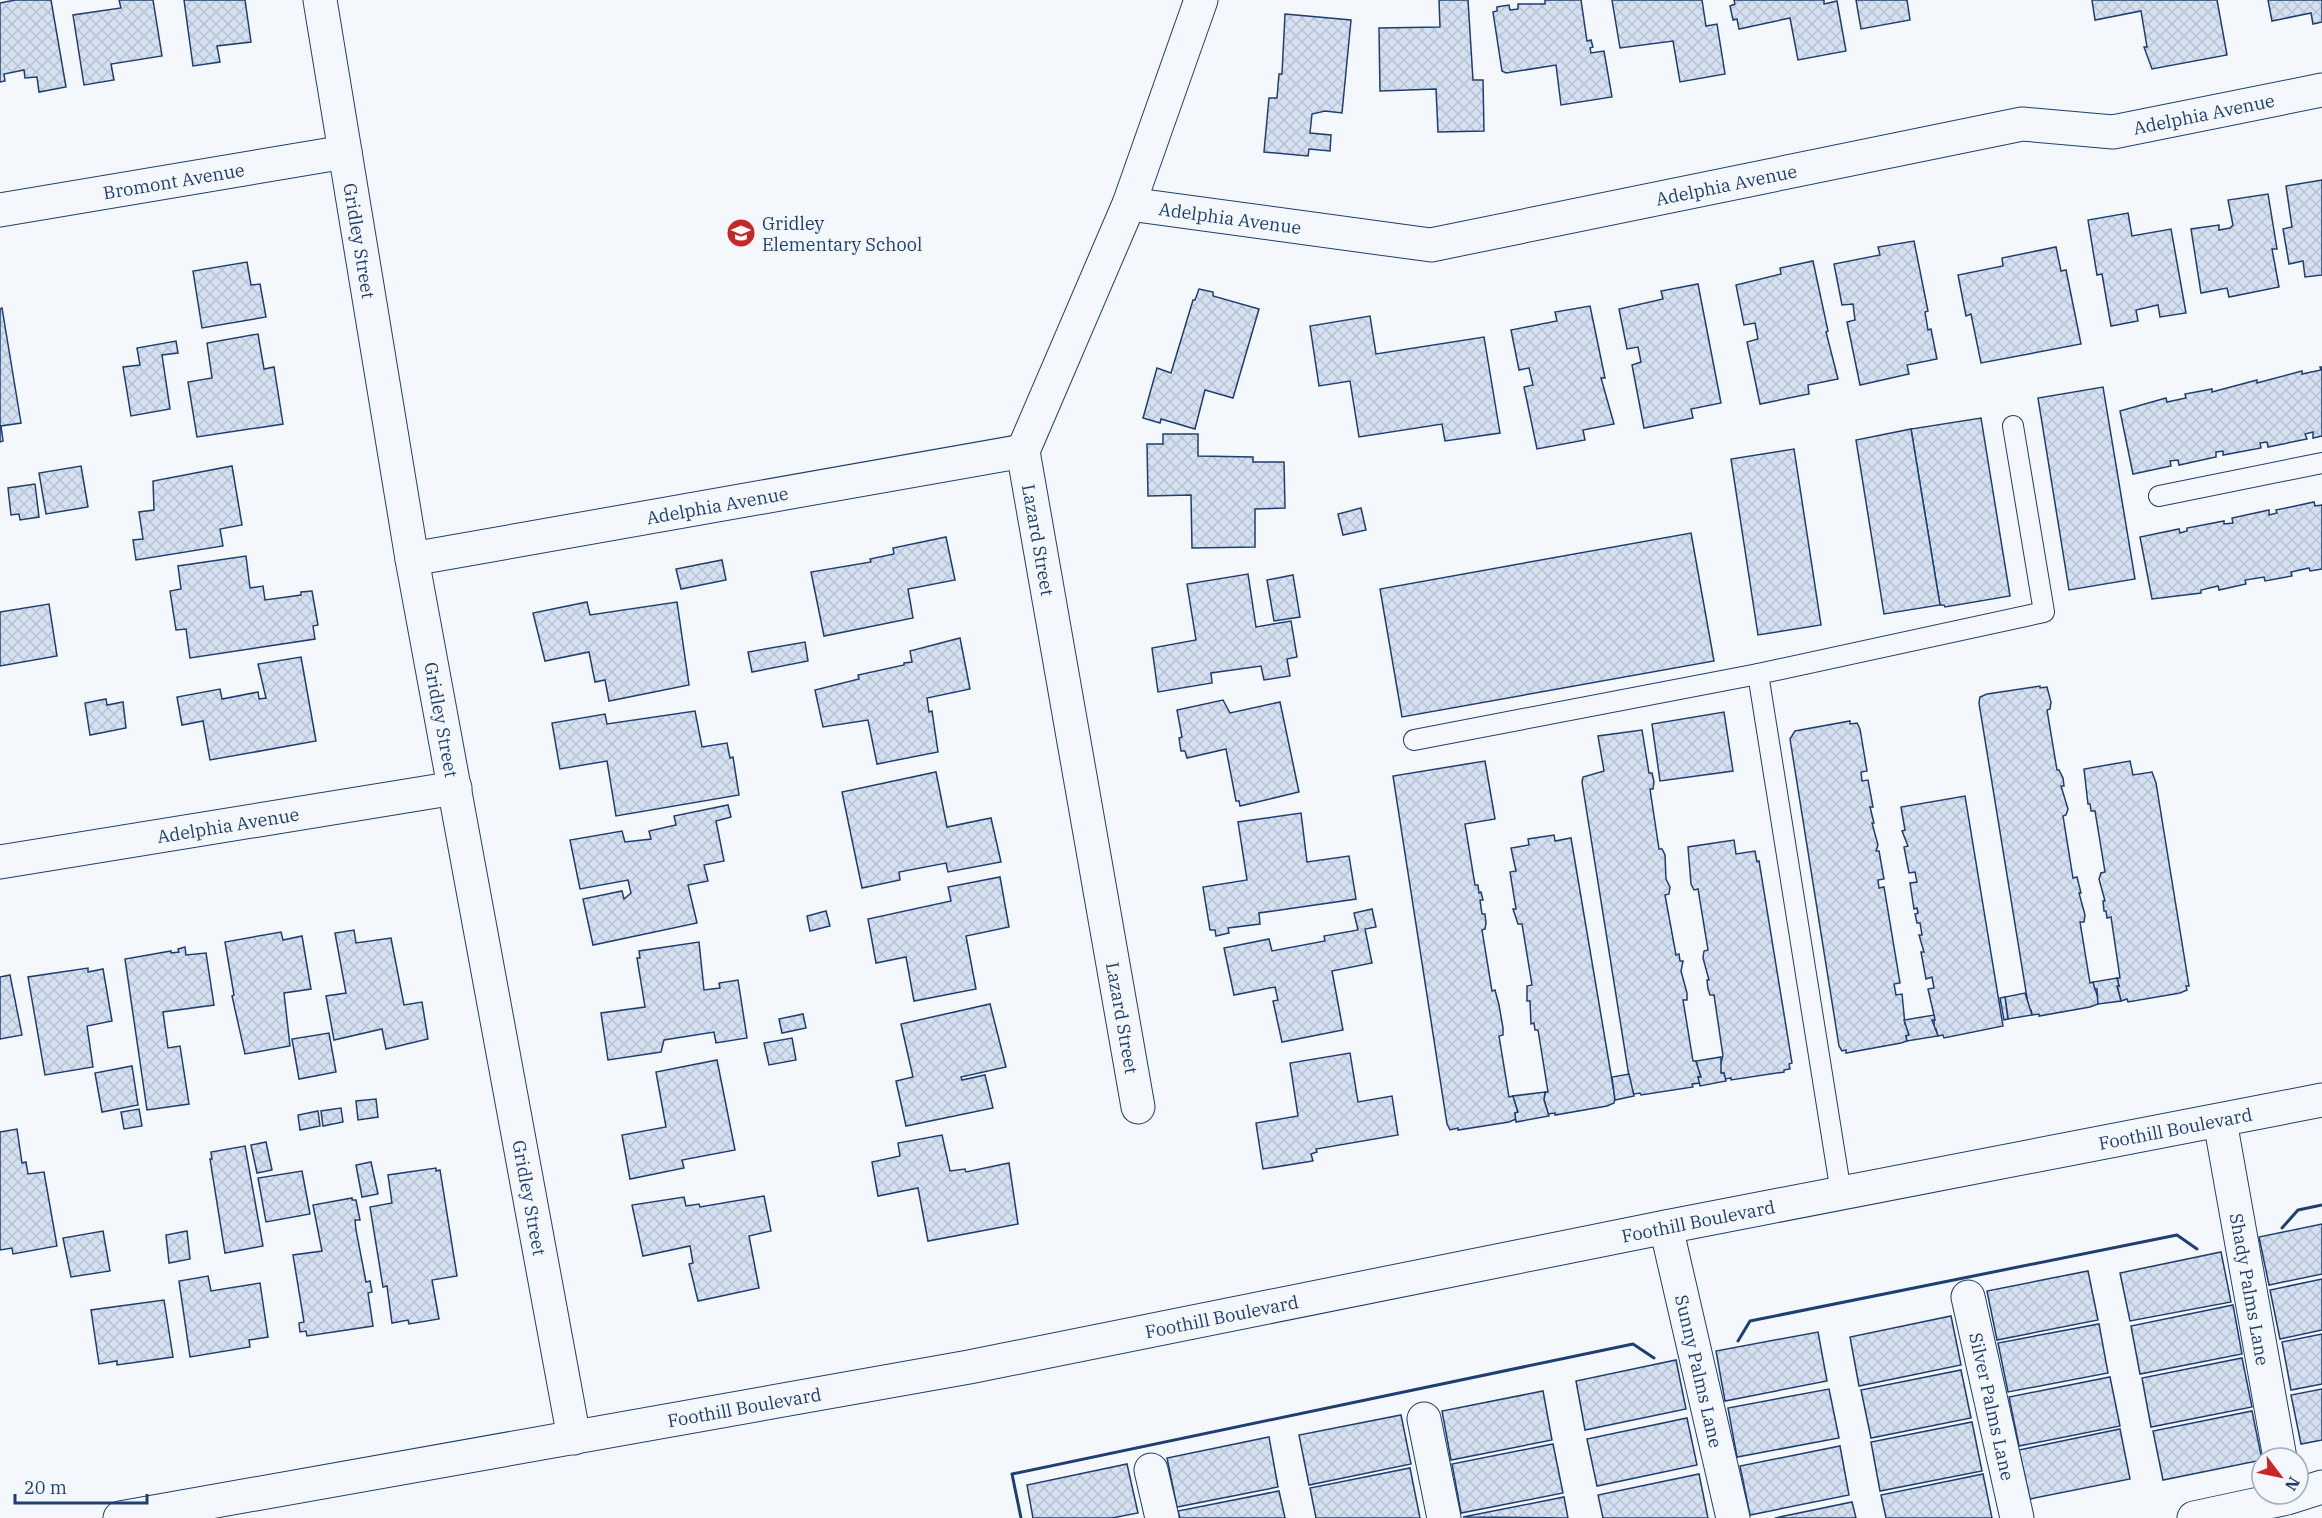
<svg xmlns="http://www.w3.org/2000/svg" width="2322" height="1518" font-family="'IBM Plex Serif',serif">
	<style>
		.building { fill: url(#building-cross-hatch); stroke: #1d3f73; stroke-width: 1.5 }
		.lines { fill: none; stroke-linecap: round; stroke-linejoin: round }
		.service-casing { stroke: #1d3f73; stroke-width: 22 }
		.minor-casing { stroke: #1d3f73; stroke-width: 35 }
		.primary-casing { stroke: #1d3f73; stroke-width: 35 }
		.service { stroke: #f4f7fb; stroke-width: 20 }
		.minor { stroke: #f4f7fb; stroke-width: 33 }
		.primary { stroke: #f4f7fb; stroke-width: 33 }
		.wall { stroke: #1d3f73; stroke-width: 3 }
		.labels { text-anchor: middle; dominant-baseline: central; stroke-width: 4.5; stroke-linejoin: round; paint-order: stroke }
		.street-label { font-size: 18px; fill: #1d3f73; stroke: #f4f7fb }
		.poi-label { font-size: 18px; fill: #1d3f73; stroke: #f4f7fb; text-anchor: start }
	</style>
	<defs>
		<pattern id="building-cross-hatch" width="8" height="8" patternUnits="userSpaceOnUse" patternTransform="scale(1.5)"><rect width="8" height="8" fill="#d5e0f0"/><path d="M0 0l8 8M0 8l8-8" fill="none" stroke="#b6c1d1"/></pattern>
	</defs>
	<rect width="100%" height="100%" fill="#f4f7fb"/>
	<g class="building">
		<path d="M15,0H51L66,87L39,92L37,77L25,78L24,70L4,74L5,81L0,82V3Z"/>
		<path d="M119,0H153L162,56L111,64L114,80L84,85L73,15L121,8Z"/>
		<path d="M184,0H245L251,42L217,46L220,62L193,66Z"/>
		<path d="M1439,0H1468L1473,80H1483L1484,131L1438,132L1436,89L1380,91L1379,28L1440,27Z"/>
		<path d="M1545,0H1581L1587,41L1591,40L1593,47L1590,48L1591,53L1604,51L1612,97L1561,105L1556,65L1506,73L1502,71L1493,12L1497,11V7L1509,5L1510,10L1518,9V4H1545Z"/>
		<path d="M1612,0H1702L1706,26L1717,24L1725,74L1680,82L1673,41L1620,48Z"/>
		<path d="M1734,0H1824V4L1837,1L1846,51L1798,60L1790,18L1739,29L1737,19L1733,20L1730,6L1735,4Z"/>
		<path d="M1856,0H1907L1910,20L1861,29Z"/>
		<path d="M2092,0H2217L2227,55L2152,69L2144,47H2147L2141,11L2095,20Z"/>
		<path d="M2268,0H2322V22L2313,24L2311,13L2272,21Z"/>
		<path d="M1285,14L1351,20L1342,113L1325,111L1312,114L1310,133L1331,135L1330,151L1309,149L1308,156L1264,152L1269,98H1277L1279,74H1282Z"/>
		<path d="M2322,180V275L2305,277L2303,261L2289,264L2283,229L2292,227L2286,186Z"/>
		<path d="M2268,194L2277,249H2272L2279,287L2229,297L2227,288L2201,293L2191,229L2219,225V230L2230,228L2233,225L2228,200Z"/>
		<path d="M2128,213L2132,236L2171,229L2186,313L2160,317L2158,305L2136,310L2138,321L2111,326L2102,274L2097,275L2088,220Z"/>
		<path d="M1914,241L1928,311L1925,312L1928,330L1931,329L1937,359L1907,365L1909,374L1860,385L1847,322L1855,320L1853,304L1842,305L1834,264L1880,255L1878,247Z"/>
		<path d="M2056,247L2061,271L2066,270L2081,344L1981,363L1971,314L1966,316L1958,275L2003,266L2002,258Z"/>
		<path d="M1813,261L1828,331L1826,332L1838,379L1808,385L1809,394L1760,404L1747,342L1758,339L1755,323L1744,325L1736,285L1781,274L1780,268Z"/>
		<path d="M247,262L251,285L260,284L266,317L202,328L193,271Z"/>
		<path d="M1698,284L1721,403L1691,409L1693,418L1644,428L1632,365L1641,362L1638,347L1627,349L1619,309L1663,299L1661,291Z"/>
		<path d="M1199,289L1213,292V296L1259,309L1233,398L1205,390L1195,429L1161,419L1160,423L1143,418L1157,368L1171,373L1193,300H1195Z"/>
		<path d="M1590,306L1605,378H1601L1614,424L1583,430L1585,440L1537,449L1524,387L1533,385L1529,368L1519,370L1511,330L1557,321L1555,312Z"/>
		<path d="M2,308L21,423L1,426L3,441L0,442V309Z"/>
		<path d="M1370,316L1376,354L1484,337L1500,433L1445,441L1442,424L1359,437L1350,381L1319,386L1310,326Z"/>
		<path d="M258,334L264,369L274,367L283,424L197,437L188,382L212,378L207,343Z"/>
		<path d="M176,341L178,353L162,355L170,409L131,416L123,367L140,365L137,348Z"/>
		<path d="M2320,367H2322V436L2313,438V432L2305,434L2307,439L2268,447L2267,442L2260,443L2261,448L2223,455V451L2216,452V457L2179,465L2178,460L2170,461L2171,466L2133,474L2120,411L2166,398L2167,402L2186,398L2185,394L2212,389V392L2257,380V383L2302,371V374L2321,370Z"/>
		<path d="M2103,387L2135,579L2069,590L2038,398Z"/>
		<path d="M1981,418L2010,596L1945,607L1944,605H1940L1911,429Z"/>
		<path d="M1911,429L1940,605L1884,614L1856,440Z"/>
		<path d="M1163,434H1198V456L1253,457V462H1284L1285,508L1255,509V547L1192,548L1191,495L1148,496L1147,444H1163Z"/>
		<path d="M1794,449L1821,625L1758,635L1731,459Z"/>
		<path d="M81,466L88,507L46,514L39,473Z"/>
		<path d="M232,466L242,525L220,529L223,546L136,560L133,540L143,539L139,512L154,510L153,481Z"/>
		<path d="M35,484L39,517L20,520L19,514L11,515L8,488Z"/>
		<path d="M2314,502L2315,506L2322,505V569L2310,571L2309,568L2291,572L2292,576L2265,581L2264,577L2245,580L2246,584L2219,590L2218,586L2201,590V593L2152,599L2140,537L2179,529L2180,533L2187,531V528L2224,521V524L2233,523L2232,518L2269,510V515L2277,513L2276,510Z"/>
		<path d="M1361,508L1366,530L1343,535L1338,514Z"/>
		<path d="M1691,533L1714,661L1402,717L1380,589Z"/>
		<path d="M946,537L955,580L908,589L913,618L824,636L811,572L871,562L870,559L894,554L893,548Z"/>
		<path d="M246,556L250,588L263,586L265,600L301,595V592L312,591L318,625L313,626L315,639L190,658L186,629L176,630L170,591L181,589L178,566Z"/>
		<path d="M722,560L726,580L681,589L676,569Z"/>
		<path d="M1248,574L1256,627L1291,621L1297,657L1287,659L1290,676L1264,680L1261,666L1211,673L1212,683L1158,692L1152,648L1196,640L1187,584Z"/>
		<path d="M1293,575L1300,617L1274,621L1267,580Z"/>
		<path d="M587,602L590,615L677,602L689,685L609,701L605,680L595,682L589,652L545,661L533,613Z"/>
		<path d="M49,604L57,656L0,666V612Z"/>
		<path d="M960,638L970,689L927,698L929,712L932,711L938,752L877,764L868,720L823,727L815,690L859,679L858,675L904,665V663L912,662L910,651Z"/>
		<path d="M805,642L808,661L752,672L748,652Z"/>
		<path d="M301,657L316,741L210,760L203,721L182,725L177,697L220,689L222,699L258,692L259,699L266,698L258,664Z"/>
		<path d="M2040,686V688L2047,687L2051,702L2050,709L2047,710L2057,770H2059L2063,778L2064,786H2061L2068,809L2066,815L2063,816L2073,878L2077,877L2081,893H2079L2085,915L2084,922H2080L2090,983L2093,982L2098,998V1004L2090,1007L2039,1016V1014L2032,1015L2031,1010H2029L1979,703L1980,697L1987,694Z"/>
		<path d="M106,699L107,705L123,702L126,728L90,735L85,703Z"/>
		<path d="M1223,700L1230,713L1280,702L1299,792L1240,806L1239,801H1236L1226,749L1187,758L1185,751H1181L1179,738L1182,737L1177,710Z"/>
		<path d="M695,711L702,747L727,743L730,758L733,757L739,795L616,816L607,761L560,769L552,723L605,714L607,724Z"/>
		<path d="M1724,712L1733,771L1660,781L1652,724Z"/>
		<path d="M1850,721V724L1857,723L1860,729L1867,771L1861,772L1862,781L1868,780L1873,807H1870L1874,823H1872L1878,845L1876,851H1879L1884,879L1878,880L1879,888L1884,887L1900,983L1894,984L1896,995L1902,994L1905,1024L1907,1023L1909,1035L1906,1036L1907,1041L1901,1043L1846,1053V1050L1842,1051L1839,1046L1790,739L1795,731Z"/>
		<path d="M1642,730L1649,773H1652L1654,782L1653,789H1650L1659,849H1662L1665,855L1666,879L1670,887L1669,894L1665,895L1676,955L1679,954L1680,961H1683L1681,971L1687,993V1000H1683L1693,1061H1696L1701,1077H1698L1700,1083L1692,1084L1693,1087L1641,1095L1640,1093L1634,1094L1631,1089L1582,782L1583,777L1604,771L1598,736Z"/>
		<path d="M1485,761L1495,819L1465,824L1475,885H1478L1479,893L1481,892L1483,900H1480L1482,914H1485L1486,923L1485,929L1482,930L1492,991L1495,990L1499,1005L1503,1028V1035L1499,1036L1509,1097L1513,1096L1518,1112L1515,1113L1516,1119L1509,1122L1458,1130V1128L1450,1130L1447,1124L1393,776Z"/>
		<path d="M2130,761L2133,775L2152,772L2156,783L2189,986H2186L2187,990L2180,993L2128,1002L2127,999L2121,1001L2117,986H2119L2117,978H2120L2111,917L2107,918L2106,911H2104L2103,901H2105L2099,879L2101,873L2105,872L2095,811H2091L2090,804H2088L2084,769Z"/>
		<path d="M936,772L947,827L991,818L1001,862L948,872L946,863L899,872L900,880L862,888L842,792Z"/>
		<path d="M1965,796L2003,1026L1944,1038L1943,1035L1938,1036L1936,1029L1934,1030V1015L1928,989L1934,988L1932,977L1926,979L1921,952H1924L1919,935H1922L1920,923H1917L1915,914L1918,913L1917,908L1914,909L1910,883L1917,882L1915,872L1909,873L1904,847L1908,846L1902,831L1905,830L1901,807Z"/>
		<path d="M728,805L731,817L716,821L724,861L704,865L708,881L688,885L697,923L593,945L583,899L622,891L624,899L631,893L628,880L580,889L570,840L622,831L625,842L651,839L649,831L676,825L674,816Z"/>
		<path d="M1301,813L1307,862L1349,856L1356,899L1259,913L1260,924L1228,928L1229,933L1216,936L1215,930H1210L1203,887L1247,880L1238,822Z"/>
		<path d="M1554,835L1555,841L1571,838L1615,1098L1614,1103L1607,1106L1555,1115V1113L1548,1114L1544,1100L1545,1092H1548L1538,1030H1535L1534,1023L1531,1024L1530,1001H1527V986L1532,985L1522,924H1518L1513,909H1516L1510,872L1516,871L1511,848L1529,845L1528,839Z"/>
		<path d="M1734,840L1736,854L1755,851L1757,862L1759,861L1792,1063L1789,1064L1790,1069L1784,1070V1072L1731,1080V1078L1725,1079L1724,1073H1721L1720,1065L1723,1056L1714,995H1710L1708,989L1707,980H1709L1703,958L1704,951L1708,950L1698,889L1694,890L1691,884L1688,847Z"/>
		<path d="M1000,877L1009,927L966,936L976,989L914,1001L906,957L876,963L868,919L951,901L948,887Z"/>
		<path d="M1372,909L1376,927L1365,929L1372,963L1332,971L1343,1030L1282,1042L1273,1001L1278,1000L1275,987L1234,995L1224,948L1269,939L1272,951L1325,941L1324,936L1358,930L1354,913Z"/>
		<path d="M826,911L830,926L810,931L807,916Z"/>
		<path d="M354,930L356,943L391,938L404,1005L422,1002L428,1039L386,1049L382,1029L334,1040L326,996L346,993L335,933Z"/>
		<path d="M281,932L283,940L302,936L311,989L284,993L290,1046L245,1054L232,996L234,995L225,942Z"/>
		<path d="M699,942L704,990L720,988L719,983L738,980L747,1038L716,1043L714,1032L664,1040L661,1052L608,1060L601,1013L645,1007L637,958H640L639,951Z"/>
		<path d="M185,947L186,955L206,953L214,1005L163,1012L168,1048L180,1046L189,1104L147,1110L125,959L171,951V953L179,952L178,949Z"/>
		<path d="M88,968V972L103,969L112,1021L87,1026L93,1067L45,1075L28,977Z"/>
		<path d="M10,975L22,1035L0,1039V977Z"/>
		<path d="M2117,978L2119,986H2117L2121,1001L2098,1004L2097,989H2095L2093,982Z"/>
		<path d="M2025,993L2032,1015L2008,1019L2005,997Z"/>
		<path d="M2005,997L2008,1019L2004,1020L2000,998Z"/>
		<path d="M990,1004L1006,1067L961,1077L962,1080L985,1075L993,1108L906,1126L896,1081L913,1077L901,1024Z"/>
		<path d="M803,1014L806,1028L782,1033L779,1019Z"/>
		<path d="M1934,1015L1935,1020H1932L1938,1036L1907,1041L1906,1036L1909,1035L1904,1020Z"/>
		<path d="M329,1033L336,1072L299,1079L292,1039Z"/>
		<path d="M792,1038L796,1060L769,1065L764,1043Z"/>
		<path d="M1350,1053L1358,1102L1392,1096L1398,1135L1316,1149L1317,1152L1311,1154L1313,1161L1263,1169L1256,1123L1298,1116L1290,1063Z"/>
		<path d="M1721,1057V1073H1724L1726,1081L1700,1086L1698,1077H1701L1696,1061Z"/>
		<path d="M717,1060L735,1150L682,1160L684,1168L630,1179L622,1135L666,1127L656,1072Z"/>
		<path d="M132,1066L138,1105L102,1112L95,1073Z"/>
		<path d="M1629,1074L1634,1096L1615,1100L1612,1077Z"/>
		<path d="M1545,1092L1544,1100L1549,1116L1516,1122L1515,1113L1518,1112L1513,1096Z"/>
		<path d="M376,1099L378,1117L358,1120L356,1101Z"/>
		<path d="M341,1108L343,1122L323,1126L321,1111Z"/>
		<path d="M139,1109L142,1126L124,1129L121,1112Z"/>
		<path d="M318,1111L320,1126L300,1130L298,1115Z"/>
		<path d="M17,1129L22,1163L26,1162L28,1174L44,1172L57,1246L13,1254L12,1248L0,1250V1132Z"/>
		<path d="M942,1135L950,1171L965,1169L966,1172L1009,1163L1018,1224L928,1241L918,1188L878,1196L872,1162L900,1156L898,1143Z"/>
		<path d="M266,1142L272,1170L257,1173L251,1145Z"/>
		<path d="M245,1146L263,1246L225,1253L210,1159H212L211,1152Z"/>
		<path d="M371,1162L378,1194L362,1197L356,1165Z"/>
		<path d="M436,1168V1171L440,1170L457,1276L432,1280L439,1319L409,1324L408,1320L392,1323L387,1286L383,1287L370,1207L392,1203L388,1175Z"/>
		<path d="M302,1171L310,1214L266,1222L258,1178Z"/>
		<path d="M764,1196L771,1231L749,1236L759,1288L698,1301L689,1264L693,1263L690,1246L643,1256L632,1205L684,1197L686,1206L699,1204L700,1207Z"/>
		<path d="M352,1198V1200H356L360,1220H355L356,1230L366,1282L370,1281L372,1292L368,1293L373,1326L307,1336L306,1331L300,1332L299,1323L304,1322L293,1255L322,1251L313,1205Z"/>
		<path d="M2322,1224V1274L2269,1285L2259,1237Z"/>
		<path d="M103,1231L110,1271L71,1277L63,1238Z"/>
		<path d="M187,1231L190,1259L169,1263L166,1235Z"/>
		<path d="M2221,1252L2231,1302L2130,1321L2120,1273Z"/>
		<path d="M2088,1271L2098,1320L1997,1340L1987,1291Z"/>
		<path d="M208,1276L211,1291L260,1283L268,1337L249,1340L250,1347L190,1357L179,1281Z"/>
		<path d="M2322,1279V1330L2280,1339L2270,1290Z"/>
		<path d="M164,1300L173,1357L117,1365V1361L99,1364L91,1310Z"/>
		<path d="M2233,1305L2242,1354L2140,1374L2131,1326Z"/>
		<path d="M1951,1316L1961,1365L1859,1386L1850,1337Z"/>
		<path d="M2099,1324L2108,1373L2008,1392L1998,1343Z"/>
		<path d="M1818,1332L1827,1381L1725,1401L1716,1351Z"/>
		<path d="M2322,1334V1384L2291,1390L2282,1342Z"/>
		<path d="M2242,1358L2252,1407L2151,1427L2142,1378Z"/>
		<path d="M1676,1360L1686,1409L1585,1430L1576,1381Z"/>
		<path d="M1961,1370L1971,1418L1871,1438L1861,1390Z"/>
		<path d="M2110,1377L2120,1426L2019,1446L2009,1397Z"/>
		<path d="M1829,1389L1839,1438L1737,1457L1728,1408Z"/>
		<path d="M2322,1389V1440L2301,1444L2291,1395Z"/>
		<path d="M1543,1391L1552,1440L1451,1460L1442,1411Z"/>
		<path d="M2252,1411L2262,1460L2163,1480L2153,1431Z"/>
		<path d="M1401,1415L1411,1464L1309,1485L1299,1435Z"/>
		<path d="M1687,1418L1697,1465L1597,1486L1587,1439Z"/>
		<path d="M1972,1422L1982,1471L1880,1491L1871,1442Z"/>
		<path d="M2120,1429L2130,1479L2030,1499L2019,1450Z"/>
		<path d="M1269,1437L1278,1487L1177,1507L1167,1458Z"/>
		<path d="M1553,1444L1563,1493L1461,1513L1452,1464Z"/>
		<path d="M1840,1446L1849,1495L1750,1515L1740,1466Z"/>
		<path d="M1127,1464L1138,1513L1112,1518H1033L1027,1485Z"/>
		<path d="M1410,1468L1420,1518H1316L1310,1488Z"/>
		<path d="M1699,1474L1708,1518H1603L1598,1495Z"/>
		<path d="M1983,1474L1992,1518H1886L1881,1495Z"/>
		<path d="M1279,1491L1285,1518H1180L1178,1511Z"/>
		<path d="M1564,1497L1568,1518L1463,1517Z"/>
		<path d="M1852,1502L1856,1518H1775Z"/>
	</g>
	<g class="lines">
		<g class="service-casing">
			<g id="service">
				<path d="M2159,496L2322,463"/>
				<path d="M1414,740L1758,674"/>
				<path d="M1841,1193L1758,674L2044,612L2013,426"/>
			</g>
		</g>
		<g class="minor-casing">
			<g id="minor">
				<path id="s1" d="M320,0L412,559L574,1438"/>
				<path id="s2" d="M1129,204L1431,245L2022,124L2113,132L2322,90"/>
				<path id="s3" d="M0,210L345,152"/>
				<path id="s4" d="M412,559L1023,451"/>
				<path id="s5" d="M0,862L455,788"/>
				<path d="M1138,1107L1023,451L1129,204L1201,0"/>
				<path id="s6" d="M2220,1121L2280,1458"/>
				<path id="s7" d="M1666,1227L1733,1518"/>
				<path id="s8" d="M1968,1297L2017,1518"/>
				<path d="M1424,1419L1444,1518"/>
				<path d="M1151,1470L1162,1518"/>
				<path d="M2194,1518L2287,1498L2322,1487"/>
			</g>
		</g>
		<g class="primary-casing">
			<g id="primary">
				<path id="s9" d="M120,1518L969,1367L1666,1227L2322,1100"/>
			</g>
		</g>
		<use href="#service" class="service"/>
		<use href="#minor" class="minor"/>
		<use href="#primary" class="primary"/>
		<g class="wall">
			<path d="M2282,1228L2298,1210L2322,1205"/>
			<path d="M1738,1341L1750,1321L2177,1235L2197,1249"/>
			<path d="M1021,1518L1012,1474L1633,1344L1654,1358"/>
		</g>
	</g>
	<defs>
		<g id="school-disc" transform="scale(1.5)"><circle r="9.5" fill="#c62828" stroke="#f4f7fb"/><path d="M0-5L7-2L0 1L-7-2ZM-4 1L0 2.5L4 1V4Q0 6-4 4Z" fill="#fff"/></g>
	</defs>
	<g fill-rule="evenodd">
		<use href="#school-disc" x="741" y="233"/>
	</g>
	<g class="labels">
		<g class="street-label">
			<text stroke="none"><textPath href="#s2" startOffset="1092">Adelphia Avenue</textPath></text>
			<text stroke="none"><textPath href="#s3" startOffset="176">Bromont Avenue</textPath></text>
			<text stroke="none"><textPath href="#s2" startOffset="606">Adelphia Avenue</textPath></text>
			<text stroke="none"><textPath href="#s2" startOffset="102">Adelphia Avenue</textPath></text>
			<text stroke="none"><textPath href="#s1" startOffset="244">Gridley Street</textPath></text>
			<text stroke="none"><textPath href="#s4" startOffset="310">Adelphia Avenue</textPath></text>
			<text transform="translate(1038 540) rotate(80)">Lazard Street</text>
			<text stroke="none"><textPath href="#s1" startOffset="730">Gridley Street</textPath></text>
			<text stroke="none"><textPath href="#s5" startOffset="231">Adelphia Avenue</textPath></text>
			<text transform="translate(1122 1018) rotate(80)">Lazard Street</text>
			<text stroke="none"><textPath href="#s9" startOffset="2092">Foothill Boulevard</textPath></text>
			<text stroke="none"><textPath href="#s1" startOffset="1216">Gridley Street</textPath></text>
			<text stroke="none"><textPath href="#s9" startOffset="1606">Foothill Boulevard</textPath></text>
			<text stroke="none"><textPath href="#s6" startOffset="171">Shady Palms Lane</textPath></text>
			<text stroke="none"><textPath href="#s9" startOffset="1120">Foothill Boulevard</textPath></text>
			<text stroke="none"><textPath href="#s7" startOffset="148">Sunny Palms Lane</textPath></text>
			<text stroke="none"><textPath href="#s9" startOffset="634">Foothill Boulevard</textPath></text>
			<text stroke="none"><textPath href="#s8" startOffset="112">Silver Palms Lane</textPath></text>
		</g>
		<g class="poi-label">
			<text x="762" y="223">Gridley<tspan x="762" dy="21">Elementary School</tspan></text>
		</g>
	</g>
	<g transform="translate(2280 1476) rotate(122)"><circle r="28" fill="#f4f7fb" stroke="#9eadc5" stroke-width="1.5"/>
	<path d="M0-4.5L10 22L0 15L-10 22Z" fill="#c62828"/>
	<text y="-9" font-size="16" font-weight="bold" text-anchor="middle" fill="#1d3f73">N</text>
	</g>
	<path d="M15 1494v9h132v-9" fill="none" stroke="#1d3f73" stroke-width="3"/>
	<text x="24" y="1494" font-size="18" fill="#1d3f73" stroke="#f4f7fb" stroke-width="4.5" paint-order="stroke">20 m</text>
</svg>
